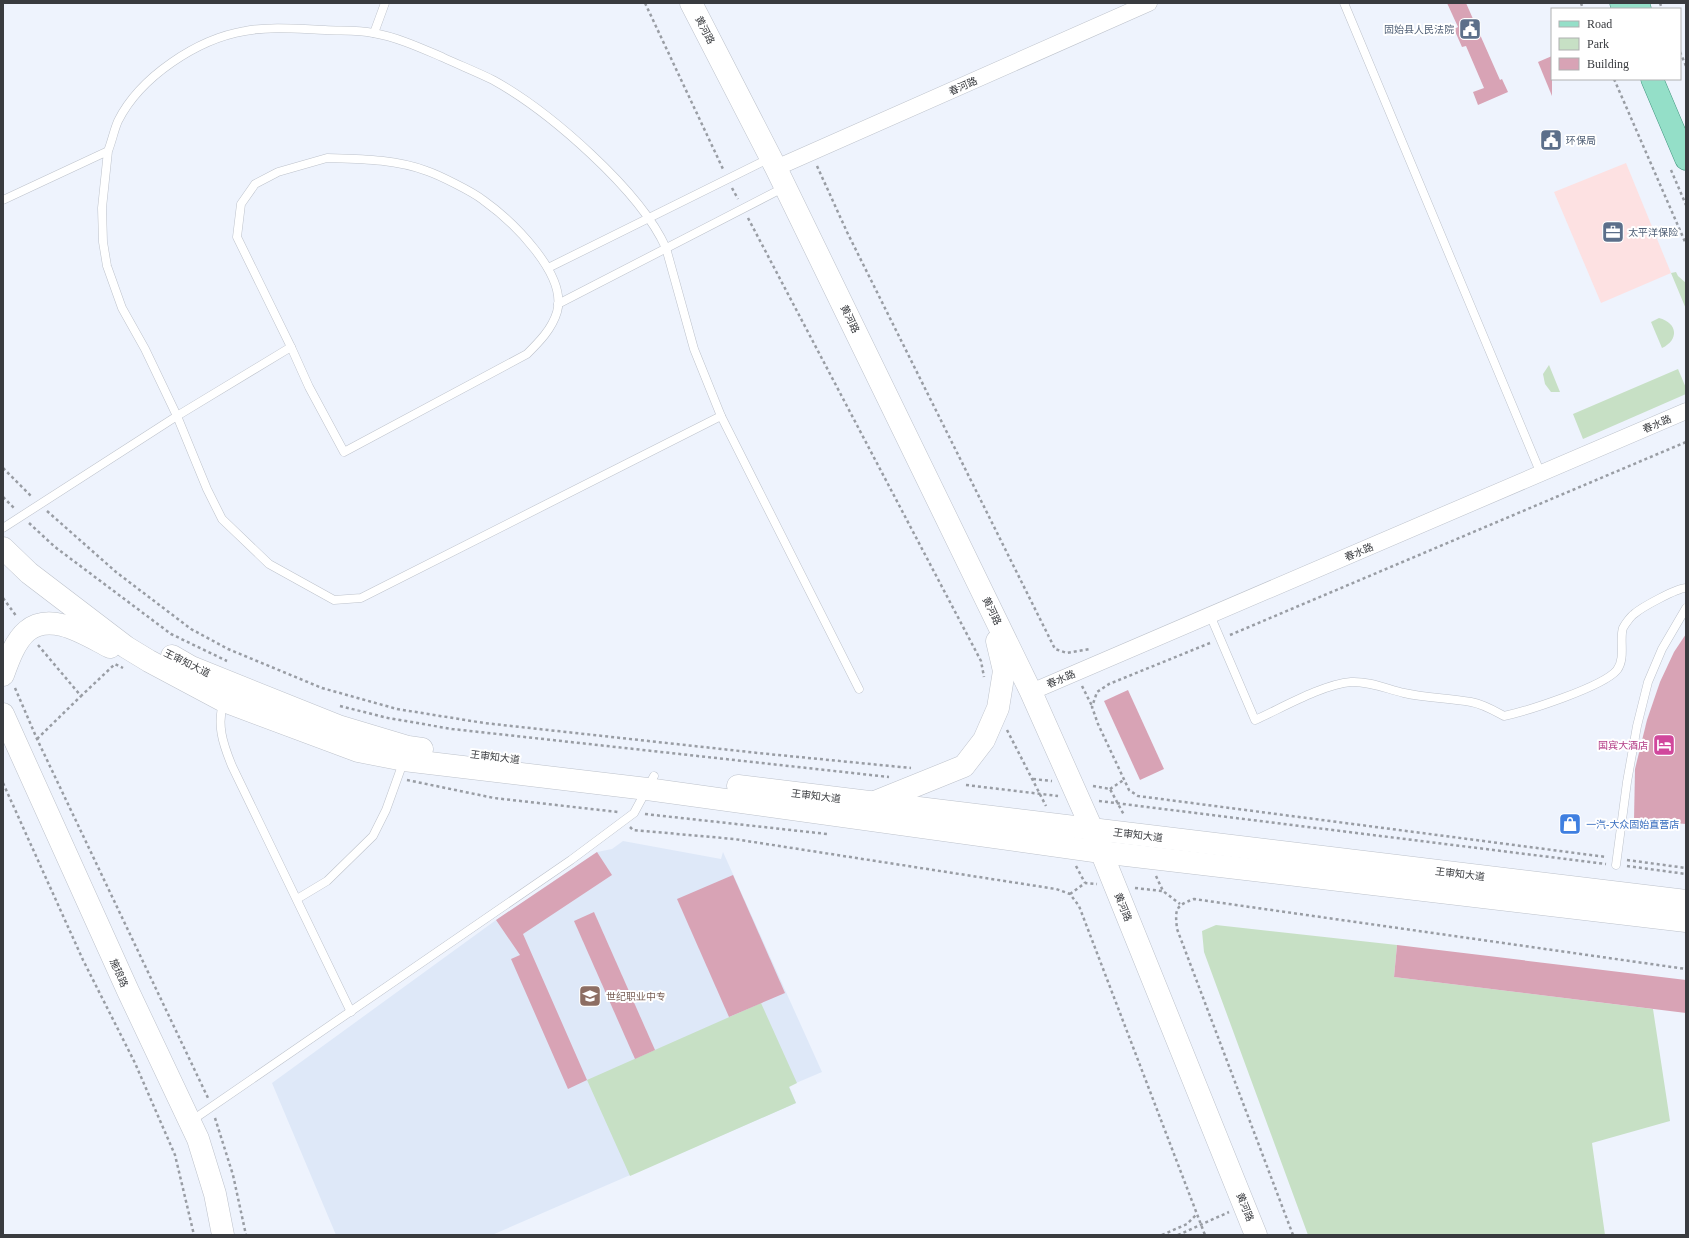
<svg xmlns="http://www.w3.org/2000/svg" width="1689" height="1238" font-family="'Times New Roman','Noto Sans SC',serif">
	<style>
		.commercial { fill: #fde1e2 }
		.built { fill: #dee8f8 }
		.green { fill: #c7e0c5 }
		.building { fill: #d8a3b5 }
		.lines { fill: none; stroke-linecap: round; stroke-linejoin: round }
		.lane-casing { stroke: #bdc2cb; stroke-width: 9 }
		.street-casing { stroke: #bdc2cb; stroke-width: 17 }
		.secondary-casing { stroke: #bdc2cb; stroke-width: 23 }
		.primary-casing { stroke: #459881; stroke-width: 23 }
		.path { stroke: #999da4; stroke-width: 2.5; stroke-dasharray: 3 3; stroke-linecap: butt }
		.lane { stroke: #fff; stroke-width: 8 }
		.street { stroke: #fff; stroke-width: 16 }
		.secondary { stroke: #fff; stroke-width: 22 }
		.primary { stroke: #94dfc8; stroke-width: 22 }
		.labels { text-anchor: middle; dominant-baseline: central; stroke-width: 4; stroke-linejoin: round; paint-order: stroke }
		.service-label { font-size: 10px; fill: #4e5e75; stroke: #fff; text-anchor: start }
		.street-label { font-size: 10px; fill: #393b3f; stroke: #fff }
		.hotel-label { font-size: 10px; fill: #b23c85; stroke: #fff; text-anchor: end }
		.shop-label { font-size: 10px; fill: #366cbe; stroke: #fff; text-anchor: start }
		.education-label { font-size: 10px; fill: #785e54; stroke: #fff; text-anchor: start }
	</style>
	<rect width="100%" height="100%" fill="#eef3fd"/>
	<path class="commercial" d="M1626,163L1671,273L1601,303L1554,192Z"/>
	<path class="built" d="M623,841L721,859L723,852L822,1072L789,1086L796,1103L492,1235H336L272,1083L496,920L597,852L612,849Z"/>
	<g class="green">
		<path d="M1676,272L1678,276L1686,283V309L1671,273Z"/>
		<path d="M1659,318C1678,323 1679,340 1662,348L1651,322Z"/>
		<path d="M1549,365L1560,392H1551L1545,384L1543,374Z"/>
		<path d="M1678,369L1686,388V394L1583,439L1573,414Z"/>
		<path d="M1216,925L1397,945L1394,977L1653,1009L1670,1121L1592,1143L1605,1235H1308L1204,952L1202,931Z"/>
		<path d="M761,1003L797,1083L789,1087L796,1103L630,1176L587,1080Z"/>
	</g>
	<g class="building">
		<path d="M1447,3H1466L1500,80L1502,79L1508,92L1478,105L1473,92L1484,88L1466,46L1462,47L1454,29L1458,27Z"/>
		<path d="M1552,56V96L1538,62Z"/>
		<path d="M1686,634V824L1634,820L1635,769L1647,720L1660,682L1674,652Z"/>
		<path d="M1128,690L1164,769L1140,780L1104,701Z"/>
		<path d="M597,852L612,875L523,934L587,1080L568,1089L511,959L520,955L496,920Z"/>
		<path d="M733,875L785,993L729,1017L677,899Z"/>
		<path d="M594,912L655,1050L635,1059L574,921Z"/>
		<path d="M1397,945L1686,980V1013L1394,977Z"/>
	</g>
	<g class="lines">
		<g class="lane-casing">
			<g id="lane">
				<path d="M1344,3L1541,474"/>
				<path d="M374,33L385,3"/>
				<path d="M327,158C360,159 395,159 427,171C439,175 473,192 483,200C511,220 568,274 557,312C552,329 539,342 527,354L344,452L309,387L291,347L237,237L241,204L255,184L278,172Z"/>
				<path d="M3,200L108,151C112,141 114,130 118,121C140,77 197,39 245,31C271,26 299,29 325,30C341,31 358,30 373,33C397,37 421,48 442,57C459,65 477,72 493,80C549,111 640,190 666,248L694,349L721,416L361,598L334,600L269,564L222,519L207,489L177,416L145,349L122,308L107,266L103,242L102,208L108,151"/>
				<path d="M548,268L770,158"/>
				<path d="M558,304L785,187"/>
				<path d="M721,416L859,689"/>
				<path d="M3,528L177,416L291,347"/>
				<path d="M1210,615L1255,720C1280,709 1323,684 1351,682C1369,681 1387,689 1404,693C1426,698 1449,698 1471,702C1483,704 1493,710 1504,716C1527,711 1603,687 1617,670C1626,658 1619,639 1623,628C1625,624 1631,616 1634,614C1642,607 1677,588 1686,588"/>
				<path d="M224,701C216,724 223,744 232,766L351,1012"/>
				<path d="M1616,865L1627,782L1637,726L1648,682L1662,649L1686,608"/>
				<path d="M297,899L327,881L373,836L386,810L404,760"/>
				<path d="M191,1121L571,860L634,813L654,776"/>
			</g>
		</g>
		<g class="street-casing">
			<g id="street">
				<path d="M776,168L1149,3"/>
				<path d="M1031,692L1686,411"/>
			</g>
		</g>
		<g class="secondary-casing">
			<g id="secondary">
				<path d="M691,3L776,168L1031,692L1092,829L1256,1235"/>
				<path d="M3,548L29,573L126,647L149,661L224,701L358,751L404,760L647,789L1101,852L1686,921"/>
				<path d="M172,656L191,667L338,726L408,747L422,749"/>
				<path d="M3,675C8,661 15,641 27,631C51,611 86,635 110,647"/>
				<path d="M3,714L128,991L198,1139L215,1194L223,1235"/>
				<path d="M738,786L1686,901"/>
				<path d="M875,802L964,766L984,740L998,708L1004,671L997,641"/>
			</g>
		</g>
		<g class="primary-casing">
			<g id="primary">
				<path d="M1621,3L1623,9"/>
				<path d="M1638,3L1640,9"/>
				<path d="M1652,79L1686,159"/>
			</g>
		</g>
		<g class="path">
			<path d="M645,3L723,169"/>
			<path d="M1581,3L1583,9"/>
			<path d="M1660,3L1662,9"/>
			<path d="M1680,52L1686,66"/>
			<path d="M1614,79L1686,244"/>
			<path d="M817,166L847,232L1055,649L1067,653L1090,649"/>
			<path d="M1671,170L1686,205"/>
			<path d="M732,188L738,199"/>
			<path d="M748,218L981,661L984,677"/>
			<path d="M3,468L32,497"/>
			<path d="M3,497L14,508"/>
			<path d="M47,511L116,572L191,629L228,649L322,688L397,709L484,723L758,753L911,768"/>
			<path d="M29,523L55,547L171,634L227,661"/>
			<path d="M3,598L17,617"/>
			<path d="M1230,635L1686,442"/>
			<path d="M1210,643L1109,684L1097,692L1092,707L1098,724L1129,790L1138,796L1606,857"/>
			<path d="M38,645L81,696L115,664L123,668"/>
			<path d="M1082,686L1092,706"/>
			<path d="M15,688L37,739L208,1098"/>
			<path d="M340,706L388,718L452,729L889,777"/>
			<path d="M1007,730L1046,806"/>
			<path d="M37,739L81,696"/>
			<path d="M1033,779L1052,781"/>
			<path d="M407,780L494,798L618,812"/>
			<path d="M3,783L83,960L135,1063L175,1155L194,1235"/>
			<path d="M966,785L1058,796"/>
			<path d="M1093,786L1110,789L1124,815"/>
			<path d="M1110,789L1125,779"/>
			<path d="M1099,801L1606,864"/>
			<path d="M645,814L827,834"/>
			<path d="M630,827L633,830L734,839L1056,889L1070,894L1079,906L1205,1235"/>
			<path d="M1627,860L1686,868"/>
			<path d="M1076,866L1085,883"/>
			<path d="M1627,866L1686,874"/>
			<path d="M1156,876L1163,891L1180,904"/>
			<path d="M1135,888L1162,891"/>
			<path d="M1070,894L1085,883L1097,884"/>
			<path d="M215,1118L233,1175L246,1235"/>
			<path d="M1162,1235L1187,1224L1197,1214"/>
			<path d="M1178,1235L1229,1212"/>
			<path d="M1293,1235L1177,929C1175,909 1175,906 1194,899L1686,969"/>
		</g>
		<use href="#lane" class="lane"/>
		<use href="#street" class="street"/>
		<use href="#secondary" class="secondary"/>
		<use href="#primary" class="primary"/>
	</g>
	<defs>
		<g id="civic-square" transform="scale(1.15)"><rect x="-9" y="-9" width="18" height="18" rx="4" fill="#5c6f8a" stroke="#fff"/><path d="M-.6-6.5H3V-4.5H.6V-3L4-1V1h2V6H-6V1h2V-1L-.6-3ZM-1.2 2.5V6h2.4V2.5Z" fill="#fff"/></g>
		<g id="office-square" transform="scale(1.15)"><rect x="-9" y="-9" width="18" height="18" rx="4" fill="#5c6f8a" stroke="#fff"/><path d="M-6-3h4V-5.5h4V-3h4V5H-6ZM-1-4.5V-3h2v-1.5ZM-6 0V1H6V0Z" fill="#fff"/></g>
		<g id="hotel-square" transform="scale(1.15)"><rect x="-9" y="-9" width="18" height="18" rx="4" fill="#d1479c" stroke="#fff"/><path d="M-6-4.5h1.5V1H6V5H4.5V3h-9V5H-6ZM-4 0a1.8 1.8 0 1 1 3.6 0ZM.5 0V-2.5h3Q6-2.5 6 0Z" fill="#fff"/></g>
		<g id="shop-square" transform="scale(1.15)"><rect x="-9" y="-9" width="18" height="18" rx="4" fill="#3f7fe0" stroke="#fff"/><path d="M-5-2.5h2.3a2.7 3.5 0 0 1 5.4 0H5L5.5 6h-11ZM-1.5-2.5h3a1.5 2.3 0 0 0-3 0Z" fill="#fff"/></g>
		<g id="school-square" transform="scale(1.15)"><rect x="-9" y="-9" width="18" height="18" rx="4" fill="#8d6e63" stroke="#fff"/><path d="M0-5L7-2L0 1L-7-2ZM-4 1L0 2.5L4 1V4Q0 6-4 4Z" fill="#fff"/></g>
	</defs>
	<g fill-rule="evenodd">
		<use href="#civic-square" x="1470" y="29"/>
		<use href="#civic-square" x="1551" y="140"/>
		<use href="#office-square" x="1613" y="232"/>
		<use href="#hotel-square" x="1664" y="745"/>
		<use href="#shop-square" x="1570" y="824"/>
		<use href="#school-square" x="590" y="996"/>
	</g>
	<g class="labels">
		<g class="service-label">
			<text x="1454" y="29" text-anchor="end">固始县人民法院</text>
			<text x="1566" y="140">环保局</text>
			<text x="1628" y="232">太平洋保险</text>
		</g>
		<g class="street-label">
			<text transform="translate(705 30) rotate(63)">黄河路</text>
			<text transform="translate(963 86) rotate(-24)">春河路</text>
			<text transform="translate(850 319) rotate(64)">黄河路</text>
			<text transform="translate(1657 424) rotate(-23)">春水路</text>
			<text transform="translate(1359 552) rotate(-23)">春水路</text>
			<text transform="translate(992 611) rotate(64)">黄河路</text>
			<text transform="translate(187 663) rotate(26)">王审知大道</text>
			<text transform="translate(1061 679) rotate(-23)">春水路</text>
			<text transform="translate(495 757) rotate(7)">王审知大道</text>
			<text transform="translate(816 796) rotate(7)">王审知大道</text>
			<text transform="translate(1138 835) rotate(7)">王审知大道</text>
			<text transform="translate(1460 874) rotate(7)">王审知大道</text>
			<text transform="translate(1123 907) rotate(68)">黄河路</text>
			<text transform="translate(119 973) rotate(66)">施琅路</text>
			<text transform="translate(1245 1207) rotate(68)">黄河路</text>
		</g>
		<g class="hotel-label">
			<text x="1648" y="745">国宾大酒店</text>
		</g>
		<g class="shop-label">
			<text x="1586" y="824">一汽-大众固始直营店</text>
		</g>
		<g class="education-label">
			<text x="606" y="996">世纪职业中专</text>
		</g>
	</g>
	<rect width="1689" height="1238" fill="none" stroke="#393b3f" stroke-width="8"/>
	<rect x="1551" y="8" width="130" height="72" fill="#ffffff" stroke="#b0b1b2"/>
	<rect x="1559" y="21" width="20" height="6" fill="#94dfc8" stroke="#b0b1b2"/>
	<text x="1587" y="28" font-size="12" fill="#393b3f">Road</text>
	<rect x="1559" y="38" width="20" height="12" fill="#c7e0c5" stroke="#b0b1b2"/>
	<text x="1587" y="48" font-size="12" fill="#393b3f">Park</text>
	<rect x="1559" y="58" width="20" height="12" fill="#d8a3b5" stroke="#b0b1b2"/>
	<text x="1587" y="68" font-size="12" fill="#393b3f">Building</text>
</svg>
